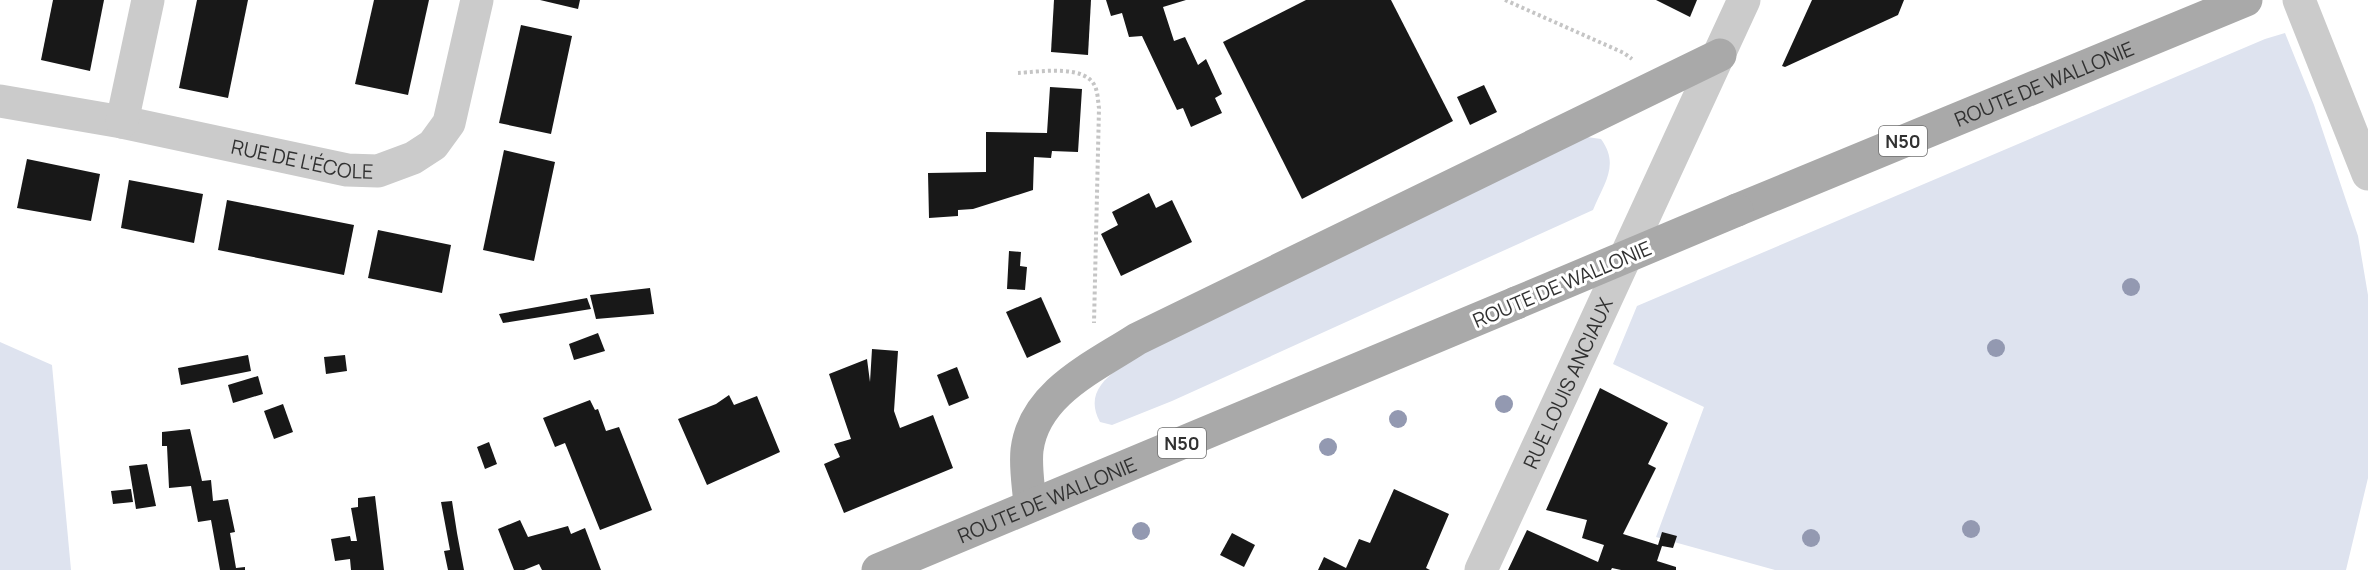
<svg xmlns="http://www.w3.org/2000/svg" width="2368" height="570" font-family="Manrope,sans-serif">
	<style>
		.green { fill: #dee3ef }
		.building { fill: #181818 }
		.lines { fill: none; stroke-linecap: round; stroke-linejoin: round }
		.path { stroke: #c5c5c5; stroke-width: 4; stroke-dasharray: 3 3; stroke-linecap: butt }
		.minor { stroke: #cbcbcb; stroke-width: 33 }
		.major { stroke: #a9a9a9; stroke-width: 33 }
		.major-bridge { stroke: #a9a9a9; stroke-width: 33 }
		.tree { fill: #9399b1 }
		.labels { text-anchor: middle; dominant-baseline: central; stroke-width: 6; stroke-linejoin: round; paint-order: stroke }
		.shield { fill: #fff; stroke: #6f6f6f; stroke-width: 1.5 }
		.shield-label { font-size: 18px; font-weight: bold; fill: #313131 }
		.street-label { font-size: 20px; fill: #313131; stroke: #fff }
	</style>
	<rect width="100%" height="100%" fill="#fff"/>
	<g class="green">
		<path d="M2285,33L2314,105L2358,236L2368,295V478L2346,570H1775L1656,537L1704,407L1613,364L1637,306L2265,39Z"/>
		<path d="M1587,137L1601,139C1620,165 1604,183 1593,210L1172,401L1112,425L1100,422C1078,382 1129,364 1157,345Z"/>
		<path d="M0,342L52,365L71,570H0Z"/>
	</g>
	<g class="building">
		<path d="M53,0H104L90,71L41,60Z"/>
		<path d="M197,0H248L228,98L179,88Z"/>
		<path d="M374,0H429L408,95L355,84Z"/>
		<path d="M540,0H580L578,9Z"/>
		<path d="M1054,0H1091L1088,55L1051,52Z"/>
		<path d="M1106,0H1186L1163,7L1174,41L1185,37L1198,65L1206,59L1222,94L1215,98L1222,113L1191,127L1183,108L1177,110L1142,36L1129,37L1122,13L1111,16Z"/>
		<path d="M1306,0H1391L1453,121L1302,199L1223,42Z"/>
		<path d="M1656,0H1697L1690,17Z"/>
		<path d="M1812,0H1904L1898,15L1785,67L1782,66Z"/>
		<path d="M521,25L572,36L551,134L499,123Z"/>
		<path d="M1484,85L1497,112L1470,125L1457,97Z"/>
		<path d="M1050,87L1082,89L1078,152L1052,151L1051,158L1034,157L1033,190L973,209L958,210V216L929,218L928,173L986,172V132L1047,133Z"/>
		<path d="M504,150L555,162L534,261L483,250Z"/>
		<path d="M27,159L100,174L91,221L17,208Z"/>
		<path d="M129,180L203,194L194,243L121,228Z"/>
		<path d="M1149,193L1156,208L1172,200L1192,242L1121,276L1101,234L1118,225L1112,212Z"/>
		<path d="M227,200L354,225L344,275L218,250Z"/>
		<path d="M378,230L451,245L442,293L368,278Z"/>
		<path d="M1009,251L1021,252L1020,266L1027,267L1025,290L1007,289Z"/>
		<path d="M650,288L654,314L596,319L590,295Z"/>
		<path d="M1041,297L1061,342L1027,358L1006,312Z"/>
		<path d="M587,298L591,309L503,323L499,314Z"/>
		<path d="M598,333L605,351L574,360L569,344Z"/>
		<path d="M872,349L898,351L894,411L900,428L933,415L953,468L844,513L824,464L840,457L834,444L851,439L829,374L867,359L870,382Z"/>
		<path d="M248,355L251,371L181,385L178,368Z"/>
		<path d="M345,355L347,371L326,374L324,357Z"/>
		<path d="M957,367L969,398L949,406L937,375Z"/>
		<path d="M258,376L263,394L233,403L228,385Z"/>
		<path d="M1600,388L1668,423L1648,464L1656,468L1623,534L1658,545L1662,532L1677,536L1673,548L1662,546L1657,561L1676,567V570H1621L1612,568L1611,570H1508L1527,530L1598,562L1604,545L1582,538L1587,520L1546,510Z"/>
		<path d="M729,395L734,405L757,396L780,452L707,485L678,419L716,404Z"/>
		<path d="M590,400L595,410L598,409L606,431L619,427L652,510L600,530L565,443L555,447L543,418Z"/>
		<path d="M283,404L293,432L274,439L264,411Z"/>
		<path d="M190,429L202,481L211,480L213,501L228,499L235,532L230,533L236,568L245,567V570H220L211,520L198,522L191,486L169,488L167,446H162V432Z"/>
		<path d="M489,442L497,464L485,469L477,447Z"/>
		<path d="M147,464L156,506L136,509L129,466Z"/>
		<path d="M131,489L133,502L113,504L111,491Z"/>
		<path d="M1394,489L1449,514L1426,568L1430,570H1318L1324,557L1346,568L1359,539L1370,543Z"/>
		<path d="M375,496L384,570H351L350,559L335,561L331,539L350,536L351,541H357L351,508L358,507V498Z"/>
		<path d="M452,501L457,533L464,570H448L444,551L450,550L441,502Z"/>
		<path d="M520,520L528,537L568,526L571,534L585,528L601,570H542L539,564L524,570H514L498,529Z"/>
		<path d="M1232,533L1255,545L1244,567L1220,555Z"/>
	</g>
	<g class="lines">
		<g class="path">
			<path d="M1505,0L1624,53L1632,59"/>
			<path d="M1018,73C1040,72 1088,63 1096,89C1098,95 1098,102 1099,108L1094,323"/>
		</g>
		<g class="minor">
			<path d="M2299,0L2368,174"/>
			<path id="s1" d="M0,101L122,122L347,170L378,171L413,158L433,145L449,123L477,0"/>
			<path d="M122,122L148,0"/>
			<path id="s2" d="M1481,570L1744,0"/>
		</g>
		<g class="major">
			<path id="s3" d="M1737,210L2246,0"/>
			<path d="M1030,506C1029,488 1025,468 1027,450C1034,393 1094,367 1137,339L1720,55"/>
			<path id="s4" d="M878,570L1516,303"/>
		</g>
		<path class="major-bridge" d="M1516,303L1737,210"/>
	</g>
	<g class="tree">
		<circle cx="2131" cy="287" r="9"/>
		<circle cx="1996" cy="348" r="9"/>
		<circle cx="1504" cy="404" r="9"/>
		<circle cx="1398" cy="419" r="9"/>
		<circle cx="1328" cy="447" r="9"/>
		<circle cx="1971" cy="529" r="9"/>
		<circle cx="1141" cy="531" r="9"/>
		<circle cx="1811" cy="538" r="9"/>
	</g>
	<g class="labels">
		<g class="shield">
			<rect x="1879" y="126" width="48" height="30" rx="4.5"/>
			<rect x="1158" y="428" width="48" height="30" rx="4.5"/>
		</g>
		<g class="shield-label">
			<text x="1903" y="141">N50</text>
			<text x="1182" y="443">N50</text>
		</g>
		<g class="street-label">
			<text stroke="none"><textPath href="#s3" startOffset="332">ROUTE DE WALLONIE</textPath></text>
			<text stroke="none"><textPath href="#s1" startOffset="308">RUE DE L'ÉCOLE</textPath></text>
			<text transform="translate(1562 284) rotate(-23)">ROUTE DE WALLONIE</text>
			<text stroke="none"><textPath href="#s2" startOffset="206">RUE LOUIS ANCIAUX</textPath></text>
			<text stroke="none"><textPath href="#s4" startOffset="183">ROUTE DE WALLONIE</textPath></text>
		</g>
	</g>
</svg>
